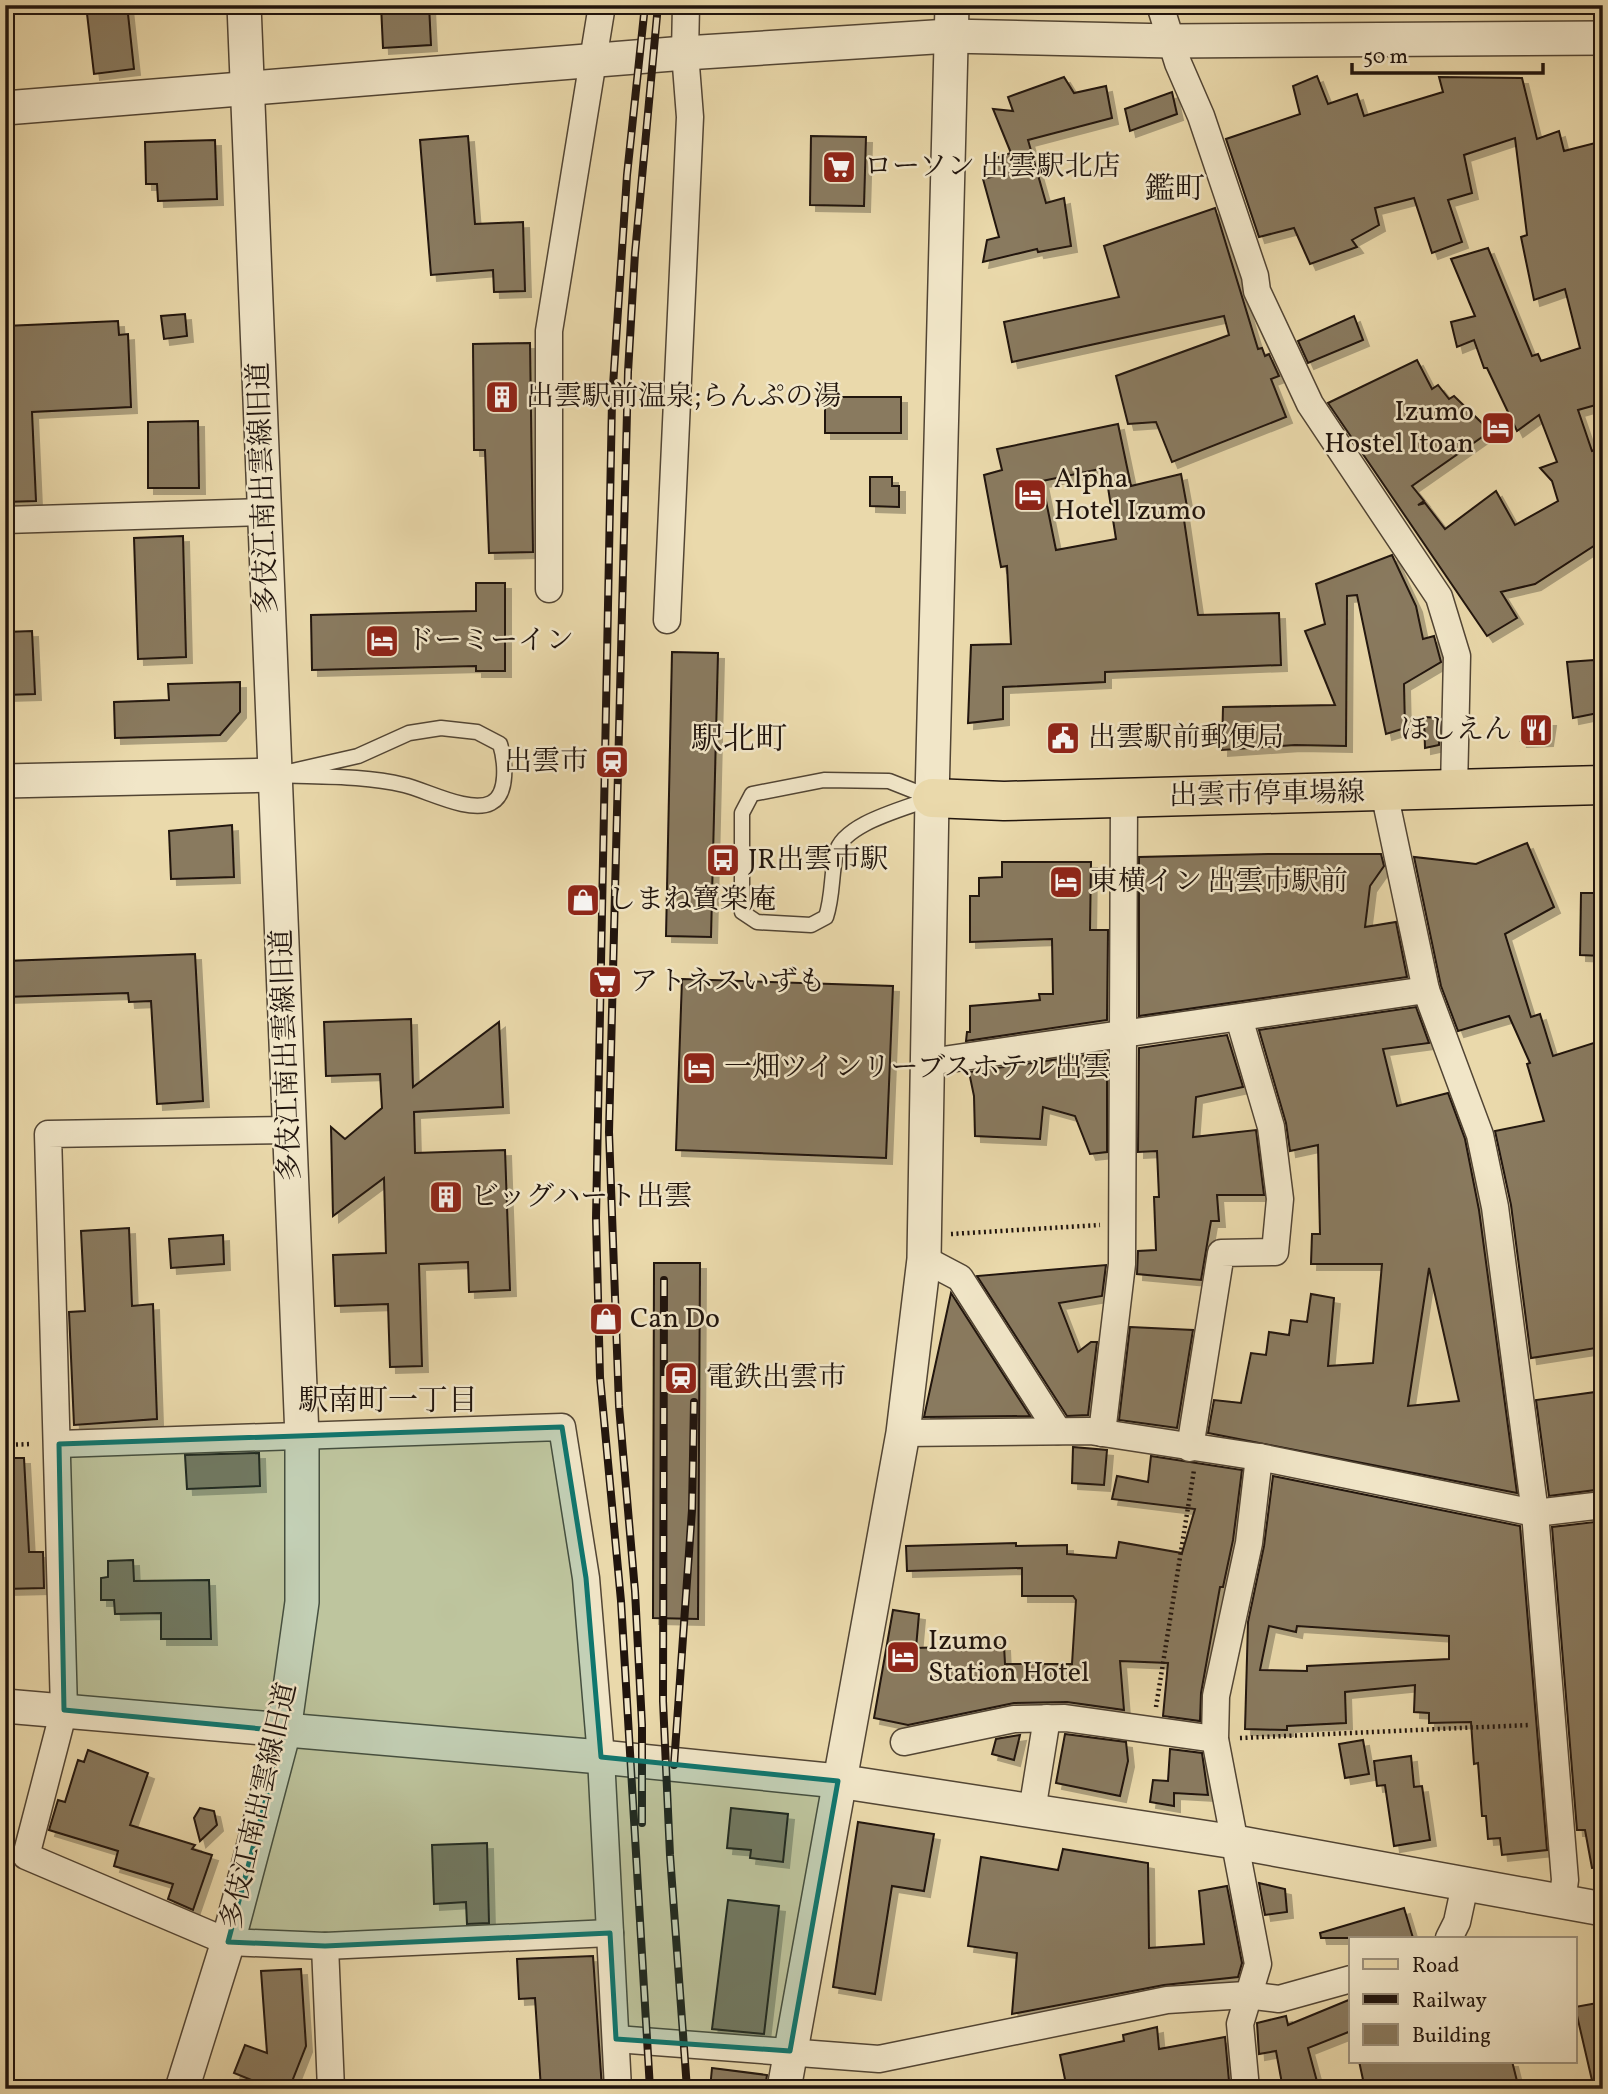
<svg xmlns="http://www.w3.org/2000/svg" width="1608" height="2094" font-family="Vollkorn,'Noto Serif JP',serif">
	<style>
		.building { fill: #897a5f; stroke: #20140d; stroke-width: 2; fill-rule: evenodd; filter: url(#shadow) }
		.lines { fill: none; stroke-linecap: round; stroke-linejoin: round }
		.service-casing { stroke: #524534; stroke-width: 17 }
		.minor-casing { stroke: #524534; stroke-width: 29 }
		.tertiary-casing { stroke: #524534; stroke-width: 36 }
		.primary-casing { stroke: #20140d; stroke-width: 41 }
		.path { stroke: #20140d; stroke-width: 4.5; stroke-dasharray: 2 3.5; stroke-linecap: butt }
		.service { stroke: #f1e6c8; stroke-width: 14 }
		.minor { stroke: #f1e6c8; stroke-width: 26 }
		.tertiary { stroke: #f1e6c8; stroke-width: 33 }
		.primary { stroke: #ead9ab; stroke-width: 38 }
		.rail-casing { stroke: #20140d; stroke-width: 8 }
		.rail { stroke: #f1e6c8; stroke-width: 5; stroke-dasharray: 16; stroke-linecap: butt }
		.marked { fill: #0f766e; fill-opacity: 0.2; stroke: #0f766e; stroke-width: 5; stroke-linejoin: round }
		.labels { text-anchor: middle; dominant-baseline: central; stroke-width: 5; stroke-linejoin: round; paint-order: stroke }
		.poi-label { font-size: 28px; fill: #20140d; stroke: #f1e6c8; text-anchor: start }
		.street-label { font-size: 28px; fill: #20140d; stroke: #f1e6c8 }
		.neighbourhood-label { font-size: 30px; fill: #20140d; stroke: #f1e6c8 }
		.quarter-label { font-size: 32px; fill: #20140d; stroke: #f1e6c8 }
	</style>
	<defs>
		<filter id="shadow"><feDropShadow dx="6" dy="6" stdDeviation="0" flood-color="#0004"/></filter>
	</defs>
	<rect width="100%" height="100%" fill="#ead9ab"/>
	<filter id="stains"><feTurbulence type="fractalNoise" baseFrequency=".00286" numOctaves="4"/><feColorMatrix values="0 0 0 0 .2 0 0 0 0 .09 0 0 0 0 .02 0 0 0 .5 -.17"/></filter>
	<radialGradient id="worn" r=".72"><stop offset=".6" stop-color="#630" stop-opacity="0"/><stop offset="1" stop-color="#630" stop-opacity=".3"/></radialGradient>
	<g class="building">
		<path d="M86,5H127L134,69L94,74Z"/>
		<path d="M381,5H429L431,45L383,48Z"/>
		<path d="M1317,76L1328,104L1357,94L1364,116L1443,92L1439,77L1522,78L1537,139L1559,131L1564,151L1603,141V403L1578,410L1592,451L1603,448V540L1535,584L1501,592L1517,618L1487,636L1328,403L1417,360L1432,389L1438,385L1449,399L1454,396L1485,426V435L1412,486L1424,501L1418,505L1425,503L1445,529L1496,491L1515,525L1558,501L1552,481L1540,468L1557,462L1539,415L1517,431L1487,368H1484L1474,340L1457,347L1451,322L1475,316L1451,259L1488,248L1532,356L1538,354L1541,361L1580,348L1565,289L1534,300L1521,237L1527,235L1515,138L1464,155L1472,193L1448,200L1462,242L1432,253L1414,198L1375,208L1379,225L1352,240L1357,247L1310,264L1294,228L1259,237L1226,139L1300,114L1293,86Z"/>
		<path d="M1064,77L1074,93L1106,86L1112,118L1028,140L1046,203L1064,198L1071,246L1038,252L1037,249L983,262L987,240L999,237L983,179L995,176L993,159L1011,153L993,109L1013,111L1008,97Z"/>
		<path d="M1172,92L1177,114L1130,131L1125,109Z"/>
		<path d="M468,136L475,224L523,222L525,291L494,292L493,270L431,275L420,140Z"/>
		<path d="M811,136L866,137L864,206L810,205Z"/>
		<path d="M215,140L217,199L158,201L157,184H146L145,142Z"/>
		<path d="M1215,208L1258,349L1262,348L1265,356L1269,354L1279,376L1271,379L1286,417L1172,462L1156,422L1128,424L1116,376L1229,335L1224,316L1012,362L1004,322L1119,297L1104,246Z"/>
		<path d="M185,314L187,336L164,339L161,316Z"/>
		<path d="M1354,316L1363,340L1308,363L1298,341Z"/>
		<path d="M118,321L119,335L128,334L131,407L32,412L36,501L5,502V326Z"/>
		<path d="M530,343L533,552L489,553L485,450H474L473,344Z"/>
		<rect x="825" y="397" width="76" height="36"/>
		<path d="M198,421L199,488H148V422Z"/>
		<path d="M1118,424L1131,486L1181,474L1188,512L1183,513L1198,615L1279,613L1281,665L1105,672V682L1003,687V719L968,723L971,645L1011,644L1007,566L1001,567L984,475L1002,470L997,449ZM1105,468L1116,539L1056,550L1042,481Z"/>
		<path d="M870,477H892V486H899V507L870,506Z"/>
		<path d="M183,536L186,657L138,659L134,538Z"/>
		<path d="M1392,555L1416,606L1423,639L1434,636L1441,662L1404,684L1405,728L1386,734L1357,595L1347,596L1346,746L1295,745L1222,750L1223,707L1335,705L1305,631L1325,624L1316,584Z"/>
		<path d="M476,583H505V671H476V666L312,670L311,615L476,611Z"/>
		<path d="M32,631L35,694L5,695V632Z"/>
		<path d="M672,652L718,653L711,937L666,936Z"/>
		<path d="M1594,660L1598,713L1573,718L1567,662Z"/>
		<path d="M240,682V712L220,735L115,738L114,702L169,700L168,684Z"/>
		<path d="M1424,717L1440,718L1439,745L1425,748Z"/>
		<path d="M1524,720H1550L1547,740L1521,741Z"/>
		<path d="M232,825L234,877L171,879L169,831Z"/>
		<path d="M1527,843L1554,907L1505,934L1531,1017L1540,1014L1553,1056L1603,1040V1347L1531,1358L1511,1205L1495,1131L1544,1121L1527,1064L1530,1063L1509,1016L1458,1031L1441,986L1414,857L1476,864Z"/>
		<path d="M1268,854H1381L1384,866L1370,886L1365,927L1396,922L1407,977L1139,1016V857Z"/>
		<path d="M1002,862H1091L1090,930H1108L1107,1020L966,1041L967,1032H970V1006L1040,1000L1039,994H1053L1052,939L970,942V896H979V878L1002,877Z"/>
		<path d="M1581,893H1603V956L1580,955Z"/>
		<path d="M195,954L203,1101L157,1104L151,1001L129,1002L128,993L5,997V961Z"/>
		<path d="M682,979L893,986L886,1158L676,1150Z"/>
		<path d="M1416,1007L1429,1043L1383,1049L1397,1106L1448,1093L1465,1139L1479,1210L1517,1493L1208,1433L1214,1400L1241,1403L1251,1353L1266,1355L1269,1332L1289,1335L1291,1320L1307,1322L1311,1294L1334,1298L1328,1366L1373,1363L1382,1264H1311L1312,1234H1320L1318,1145L1290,1151L1286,1123L1259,1030ZM1429,1268L1459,1401L1408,1406Z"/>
		<path d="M411,1019L413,1087L499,1022L503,1107L414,1112L415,1153L505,1150L510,1290L469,1292L468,1262L419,1264L422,1366L390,1367L388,1304L335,1306L333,1255L386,1253L384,1178L333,1216L331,1127L345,1139L382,1108L380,1074L326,1076L324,1022Z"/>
		<path d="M1227,1035L1243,1087L1196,1097L1193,1137L1256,1130L1264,1195H1217L1219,1221H1211L1201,1280L1137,1274L1138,1251L1156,1250L1154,1197H1159L1157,1151L1138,1152L1139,1048Z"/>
		<path d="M1107,1052V1152L1090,1154L1075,1116L1043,1107L1040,1139L975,1136L974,1096L969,1072Z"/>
		<path d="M129,1228L132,1306L153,1304L157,1419L74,1425L69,1312L85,1311L81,1231Z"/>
		<path d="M223,1235L224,1264L171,1268L169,1239Z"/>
		<path d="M654,1263H700L698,1619L653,1618Z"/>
		<path d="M1106,1265L1102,1296L1059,1303L1078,1352L1091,1342H1097L1088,1415L1067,1416L977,1276Z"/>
		<path d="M951,1293L1030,1416L924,1417Z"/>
		<path d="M1130,1327L1193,1330L1177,1428L1119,1420Z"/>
		<path d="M1603,1391V1489L1549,1496L1536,1400Z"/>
		<path d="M1073,1447L1107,1450L1104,1485L1072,1483Z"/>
		<path d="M259,1453L260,1486L187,1489L185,1455Z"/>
		<path d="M1151,1456L1242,1470L1233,1540L1223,1587H1220L1201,1693L1200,1721L1163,1716L1168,1663L1120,1661L1124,1710L1067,1702L1014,1703L908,1725L874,1718L893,1610L919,1614L916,1648L1004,1645L1005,1664H1072L1076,1600L1073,1596H1022V1568L907,1571L906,1546L1016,1543V1546L1067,1545V1554L1116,1558L1119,1542L1182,1553L1195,1509L1112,1499L1117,1476L1148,1482Z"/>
		<path d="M5,1458H24L29,1552H43L44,1588L5,1589Z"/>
		<path d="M1273,1476L1520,1526L1547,1850L1502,1855L1500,1838L1488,1839L1486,1816H1482L1478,1763L1474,1764L1471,1722L1429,1723V1713L1414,1712L1415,1685L1345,1692L1346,1723L1287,1726V1730L1245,1729L1248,1622L1264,1546ZM1269,1626L1296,1632L1297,1626L1449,1636V1659L1307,1666V1671L1260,1670Z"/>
		<path d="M1603,1521V1573L1598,1574L1603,1686H1595L1603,1726V1867L1592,1868L1585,1830H1577L1552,1527Z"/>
		<path d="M133,1560L134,1581L209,1580L211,1639H161V1613L115,1614L114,1600H101V1578L108,1577V1561Z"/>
		<path d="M1065,1734L1126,1742L1128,1761L1120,1796L1056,1783Z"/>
		<path d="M1020,1735L1014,1760L992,1754L996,1739Z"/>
		<path d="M1363,1740L1369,1774L1345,1778L1339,1744Z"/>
		<path d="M1170,1749L1202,1753L1208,1795L1174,1793V1806L1150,1802L1153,1780L1168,1781Z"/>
		<path d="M88,1750L148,1773L130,1825L195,1845L192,1849L212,1855L193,1910L168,1899L173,1884L114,1866L118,1851L49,1830L58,1800L65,1802L78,1760L84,1762Z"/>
		<path d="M1411,1756L1414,1787L1422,1786L1430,1840L1394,1846L1385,1785L1377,1786L1374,1761Z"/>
		<path d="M200,1808L214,1811L217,1825L200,1841L194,1818Z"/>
		<path d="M731,1808L788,1814L783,1862L750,1858L751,1850L727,1848Z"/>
		<path d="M858,1822L934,1834L924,1891L892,1886L875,1994L833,1987Z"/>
		<path d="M487,1843L489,1923L467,1924L466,1902L434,1904L432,1845Z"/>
		<path d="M1063,1849L1148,1863L1149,1948L1204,1944L1199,1891L1227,1886L1242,1963L1238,1977L1164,1985L1012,2014L1017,1953L968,1946L981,1857L1058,1870Z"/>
		<path d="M1259,1883L1285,1889L1287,1912L1265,1915Z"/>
		<path d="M728,1900L779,1906L764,2034L712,2029Z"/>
		<path d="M1404,1908L1413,1938H1321L1320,1933Z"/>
		<path d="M593,1956L602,2089H541L535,1998L519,1999L517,1959Z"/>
		<path d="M301,1969L306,2046L289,2089H274L234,2073L245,2045L267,2053L261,1971Z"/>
		<path d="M1351,1999V2031L1308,2048L1319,2089H1283L1276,2051L1259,2054L1257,2023L1286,2016L1288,2025Z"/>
		<path d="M1603,2002V2089H1594L1575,2007Z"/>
		<path d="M1157,2027L1159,2049L1225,2037L1229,2081L1205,2089H1067L1060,2055L1124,2041L1123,2035Z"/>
		<path d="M1359,2061H1512L1519,2089H1365Z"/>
		<path d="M712,2068L767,2075L765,2089H710Z"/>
	</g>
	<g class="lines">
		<g class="service-casing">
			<g id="service">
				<path d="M441,728L477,732L500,744C505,760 509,794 491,803C470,814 426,790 404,785C363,775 317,777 275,775L358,756L409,733Z"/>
				<path d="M824,780L889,781L932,798C905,809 843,823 836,853C831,875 833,896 826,917L811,925L757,922L742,912V813L752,794Z"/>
			</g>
		</g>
		<g class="minor-casing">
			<g id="minor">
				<path d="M1160,5L1178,63L1201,116L1255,276L1257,291L1310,404L1439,597L1457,656L1454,789"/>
				<path d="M5,520L265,512"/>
				<path d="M549,589V331L602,5"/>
				<path d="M667,620L690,117L685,53L686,5"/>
				<path d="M1384,792L1426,990L1480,1135L1495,1207L1535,1513L1565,1880L1562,1902"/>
				<path d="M929,1062L1426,990"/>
				<path d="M290,1130L48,1134L64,1710L26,1856L228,1942L325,1946L610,1933"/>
				<path d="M924,1259L960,1278L1058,1431"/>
				<path d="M903,1433L1090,1431L1259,1457L1535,1513L1603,1505"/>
				<path d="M1102,1433L1122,1264L1124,798"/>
				<path d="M59,1444L562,1427L586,1578L601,1757L618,2089"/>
				<path d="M1190,1448L1221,1253L1275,1252L1280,1199L1271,1127L1239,1018"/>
				<path d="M904,1742L1014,1719L1065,1718L1215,1739"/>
				<path d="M1032,1811L1047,1718"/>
				<path d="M1449,1938L1457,1922L1465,1885"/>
				<path d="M325,1946L331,2089"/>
				<path d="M616,2039L879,2059L1167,2000L1246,1995L1279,1999L1351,1979"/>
				<path d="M1246,2089L1240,2024L1258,1964L1215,1739L1216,1696L1249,1543L1259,1457"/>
			</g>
		</g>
		<g class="tertiary-casing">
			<g id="tertiary">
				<path d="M5,108L685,53L949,36L1171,41L1603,38"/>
				<path d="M5,781L275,775"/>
				<path d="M5,1706L601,1757L838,1781L1235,1842L1603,1909"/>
				<path d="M182,2089L228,1942L284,1731L302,1602V1437L244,5"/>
				<path d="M784,2089L903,1433L924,1259L932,798L952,5"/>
			</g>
		</g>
		<g class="primary-casing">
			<path id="primary" d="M932,798L1004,801L1603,785"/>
		</g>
		<g class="path">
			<path d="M951,1234L1100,1225"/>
			<path d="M5,1445L32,1444"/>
			<path d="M1156,1707L1194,1470"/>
			<path d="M1240,1738L1529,1725"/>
		</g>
		<use href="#service" class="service"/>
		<use href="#minor" class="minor"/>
		<use href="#tertiary" class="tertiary"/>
		<use href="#primary" class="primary"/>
		<g class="rail-casing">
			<g id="rail">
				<path d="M645,5L627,175L612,401L596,1218L600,1377L621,1601L650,2089"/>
				<path d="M664,1280L663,1701L670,1855L687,2089"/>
				<path d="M674,1765L692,1510L694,1402"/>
				<path d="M642,1823V1725L635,1591L619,1406L609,1132L628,372L635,253L658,5"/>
			</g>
		</g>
		<use href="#rail" class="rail"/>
	</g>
	<path class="marked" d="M562,1427L586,1578L601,1757L838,1781L790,2051L616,2039L610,1933L325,1946L228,1942L284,1731L64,1710L59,1444Z"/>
	<defs>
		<g id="supermarket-square" transform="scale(1.75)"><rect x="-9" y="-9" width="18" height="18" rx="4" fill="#8f2418" stroke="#f1e6c8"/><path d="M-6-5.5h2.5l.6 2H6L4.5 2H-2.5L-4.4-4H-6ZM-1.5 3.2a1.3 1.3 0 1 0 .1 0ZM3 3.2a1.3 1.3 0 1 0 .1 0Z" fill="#fff"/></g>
		<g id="building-square" transform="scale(1.75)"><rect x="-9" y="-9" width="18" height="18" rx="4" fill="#8f2418" stroke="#f1e6c8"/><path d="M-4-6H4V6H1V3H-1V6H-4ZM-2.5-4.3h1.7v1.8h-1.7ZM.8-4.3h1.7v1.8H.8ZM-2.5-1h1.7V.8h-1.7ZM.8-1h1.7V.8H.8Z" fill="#fff"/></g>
		<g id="hotel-square" transform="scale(1.75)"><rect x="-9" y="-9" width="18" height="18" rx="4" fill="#8f2418" stroke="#f1e6c8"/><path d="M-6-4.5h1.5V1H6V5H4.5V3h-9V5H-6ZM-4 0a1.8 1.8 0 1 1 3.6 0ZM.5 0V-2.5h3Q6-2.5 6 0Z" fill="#fff"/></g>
		<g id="restaurant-square" transform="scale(1.75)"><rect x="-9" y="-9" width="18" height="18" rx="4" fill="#8f2418" stroke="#f1e6c8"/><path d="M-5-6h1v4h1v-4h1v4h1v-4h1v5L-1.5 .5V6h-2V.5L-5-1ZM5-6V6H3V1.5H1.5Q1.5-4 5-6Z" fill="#fff"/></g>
		<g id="civic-square" transform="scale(1.75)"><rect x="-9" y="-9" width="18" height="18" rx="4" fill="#8f2418" stroke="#f1e6c8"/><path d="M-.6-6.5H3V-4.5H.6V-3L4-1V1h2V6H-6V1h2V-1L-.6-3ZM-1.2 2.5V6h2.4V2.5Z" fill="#fff"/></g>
		<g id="station-square" transform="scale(1.75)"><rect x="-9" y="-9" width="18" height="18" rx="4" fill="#8f2418" stroke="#f1e6c8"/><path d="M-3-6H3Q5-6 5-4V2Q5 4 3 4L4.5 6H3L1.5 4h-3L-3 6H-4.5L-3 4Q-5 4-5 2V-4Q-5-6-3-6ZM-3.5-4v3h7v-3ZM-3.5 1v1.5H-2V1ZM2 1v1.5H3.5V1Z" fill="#fff"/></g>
		<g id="bus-square" transform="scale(1.75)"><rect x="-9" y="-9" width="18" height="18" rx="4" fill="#8f2418" stroke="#f1e6c8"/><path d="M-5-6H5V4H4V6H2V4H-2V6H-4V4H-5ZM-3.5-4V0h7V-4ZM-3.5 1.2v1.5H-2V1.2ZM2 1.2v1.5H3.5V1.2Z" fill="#fff"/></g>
		<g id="shop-square" transform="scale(1.75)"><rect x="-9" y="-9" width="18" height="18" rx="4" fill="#8f2418" stroke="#f1e6c8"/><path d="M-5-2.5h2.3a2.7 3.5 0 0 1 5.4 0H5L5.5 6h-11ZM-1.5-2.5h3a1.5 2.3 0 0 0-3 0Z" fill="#fff"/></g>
	</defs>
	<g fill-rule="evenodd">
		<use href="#supermarket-square" x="839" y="167"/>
		<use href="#building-square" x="502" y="397"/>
		<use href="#hotel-square" x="1498" y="428"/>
		<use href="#hotel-square" x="1030" y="495"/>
		<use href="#hotel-square" x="382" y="641"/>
		<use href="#restaurant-square" x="1536" y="730"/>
		<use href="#civic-square" x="1063" y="738"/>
		<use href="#station-square" x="612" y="762"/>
		<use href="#bus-square" x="723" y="860"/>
		<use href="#hotel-square" x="1066" y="882"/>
		<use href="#shop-square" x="583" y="900"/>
		<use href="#supermarket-square" x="605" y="982"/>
		<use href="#hotel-square" x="699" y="1068"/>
		<use href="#building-square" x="446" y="1197"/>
		<use href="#shop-square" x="606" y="1319"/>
		<use href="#station-square" x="681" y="1378"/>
		<use href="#hotel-square" x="903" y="1657"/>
	</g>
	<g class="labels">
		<g class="poi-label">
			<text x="864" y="167">ローソン 出雲駅北店</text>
			<text x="526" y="397">出雲駅前温泉;らんぷの湯</text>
			<text x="1474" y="412" text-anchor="end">Izumo<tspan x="1474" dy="32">Hostel Itoan</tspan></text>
			<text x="1054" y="479">Alpha<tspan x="1054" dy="32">Hotel Izumo</tspan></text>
			<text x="406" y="641">ドーミーイン</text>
			<text x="1512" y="730" text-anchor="end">ほしえん</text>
			<text x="1088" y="738">出雲駅前郵便局</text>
			<text x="588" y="762" text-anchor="end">出雲市</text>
			<text x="748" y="860">JR出雲市駅</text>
			<text x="1090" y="882">東横イン 出雲市駅前</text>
			<text x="608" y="900">しまね寶楽庵</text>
			<text x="630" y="982">アトネスいずも</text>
			<text x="724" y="1068">一畑ツインリーブスホテル出雲</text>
			<text x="471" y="1197">ビッグハート出雲</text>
			<text x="630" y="1319">Can Do</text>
			<text x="706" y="1378">電鉄出雲市</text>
			<text x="928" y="1641">Izumo<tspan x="928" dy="32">Station Hotel</tspan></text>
		</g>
		<g class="street-label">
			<text transform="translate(264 488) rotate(-92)">多伎江南出雲線旧道</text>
			<text transform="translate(1267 795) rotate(-1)">出雲市停車場線</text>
			<text transform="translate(287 1055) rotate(-92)">多伎江南出雲線旧道</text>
			<text transform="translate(260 1806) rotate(-77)">多伎江南出雲線旧道</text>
		</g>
		<g class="neighbourhood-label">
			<text x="1175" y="190">鑑町</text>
			<text x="388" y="1402">駅南町一丁目</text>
		</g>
		<g class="quarter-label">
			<text x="739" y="741">駅北町</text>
		</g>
	</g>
	<rect width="1608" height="2094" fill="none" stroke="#ead9ab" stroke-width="28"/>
	<rect x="7" y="7" width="1594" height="2080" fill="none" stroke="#20140d" stroke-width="3.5"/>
	<rect x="14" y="14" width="1580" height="2066" fill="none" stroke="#20140d" stroke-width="2"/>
	<rect x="1349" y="1937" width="228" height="126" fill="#f1e6c8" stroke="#9d927d" stroke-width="2"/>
	<rect x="1363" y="1959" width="35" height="10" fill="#ead9ab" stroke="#9d927d" stroke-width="2"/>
	<text x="1412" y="1972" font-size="21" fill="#20140d">Road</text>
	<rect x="1363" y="1994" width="35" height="10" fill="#20140d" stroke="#9d927d" stroke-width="2"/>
	<text x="1412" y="2007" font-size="21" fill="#20140d">Railway</text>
	<rect x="1363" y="2024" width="35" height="21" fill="#897a5f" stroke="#9d927d" stroke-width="2"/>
	<text x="1412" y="2042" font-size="21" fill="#20140d">Building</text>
	<path d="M1352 63v10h191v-10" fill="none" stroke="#20140d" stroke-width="3.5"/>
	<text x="1363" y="63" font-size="21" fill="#20140d" stroke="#f1e6c8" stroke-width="5" paint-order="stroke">50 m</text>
	<rect width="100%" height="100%" filter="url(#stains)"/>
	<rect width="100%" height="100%" fill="url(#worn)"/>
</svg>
